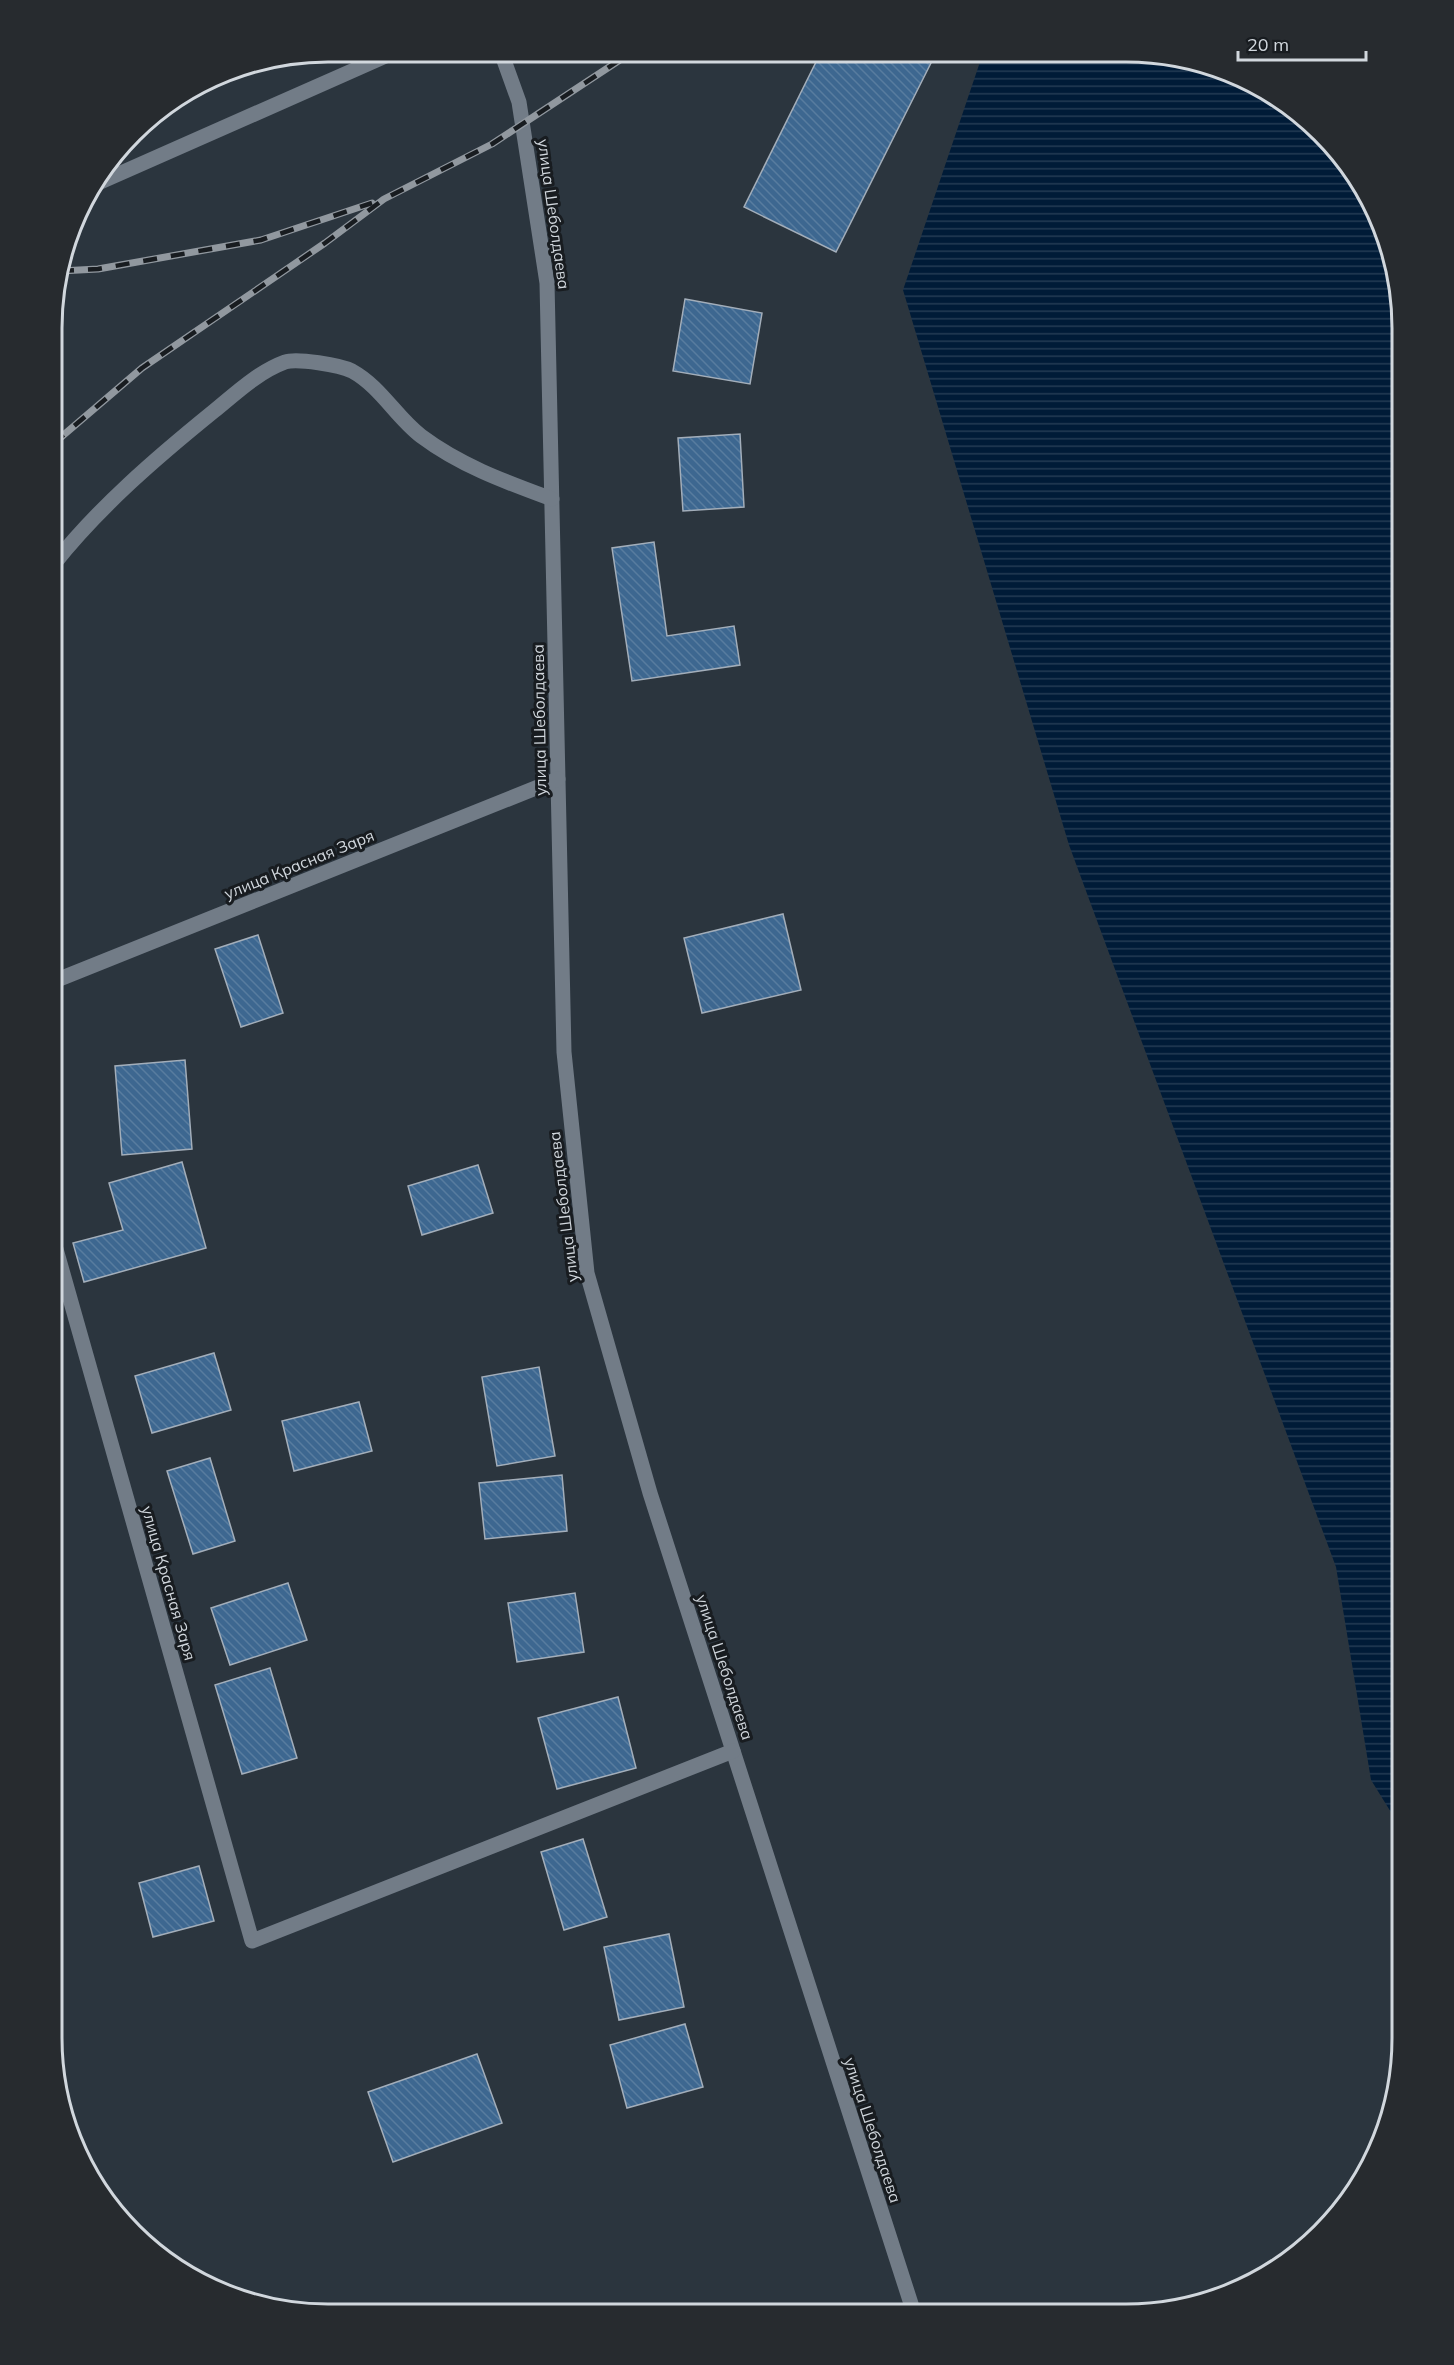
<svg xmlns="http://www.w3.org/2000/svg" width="1454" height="2365" font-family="Mulish,sans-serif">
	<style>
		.water { fill: url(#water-rules) }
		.building { fill: url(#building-back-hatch); stroke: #a3aeba; stroke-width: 1.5 }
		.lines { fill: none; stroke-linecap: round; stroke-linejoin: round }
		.minor { stroke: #727c87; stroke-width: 15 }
		.rail-casing { stroke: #91989f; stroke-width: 7 }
		.rail { stroke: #181c20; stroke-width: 4.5; stroke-dasharray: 14; stroke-linecap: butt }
		.labels { text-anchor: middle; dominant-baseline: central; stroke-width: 6; stroke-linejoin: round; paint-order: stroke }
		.street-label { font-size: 16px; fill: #d1d7dd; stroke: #181c20 }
		.rim { fill: none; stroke: #d1d7dd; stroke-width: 3 }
	</style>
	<defs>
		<pattern id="water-rules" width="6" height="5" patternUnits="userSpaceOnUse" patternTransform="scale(1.5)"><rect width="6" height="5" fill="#001b37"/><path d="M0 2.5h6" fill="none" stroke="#243b54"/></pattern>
		<pattern id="building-back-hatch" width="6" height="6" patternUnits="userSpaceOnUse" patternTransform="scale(1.5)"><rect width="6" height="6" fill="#3d6790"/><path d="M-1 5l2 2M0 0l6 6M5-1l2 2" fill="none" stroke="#587c9f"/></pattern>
	</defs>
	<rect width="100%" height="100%" fill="#2b353e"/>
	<path class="water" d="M983,53H1163L1233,72L1295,108L1346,160L1382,222L1403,328L1402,1830L1371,1780L1336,1567L1069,845L903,290Z"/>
	<g class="building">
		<path d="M821,52L936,53L836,252L744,207Z"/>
		<path d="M685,299L762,313L750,384L673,371Z"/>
		<path d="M740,434L744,507L683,511L678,438Z"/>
		<path d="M654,542L667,636L734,626L740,665L632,681L612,548Z"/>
		<path d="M783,914L801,990L702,1013L684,938Z"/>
		<path d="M258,935L283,1013L241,1027L215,949Z"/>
		<path d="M185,1060L192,1149L122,1155L115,1066Z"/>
		<path d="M182,1162L206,1248L84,1282L73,1243L123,1230L109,1183Z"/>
		<path d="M478,1165L493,1213L422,1235L408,1186Z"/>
		<path d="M214,1353L231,1410L152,1433L135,1376Z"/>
		<path d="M539,1367L555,1456L497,1466L482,1377Z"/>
		<path d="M359,1402L372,1451L294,1471L282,1421Z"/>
		<path d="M210,1458L235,1541L193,1554L167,1471Z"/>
		<path d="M562,1475L567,1531L485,1539L479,1483Z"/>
		<path d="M288,1583L307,1640L230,1665L211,1608Z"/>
		<path d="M575,1593L584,1652L517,1662L508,1603Z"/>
		<path d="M270,1668L297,1758L242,1774L215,1685Z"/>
		<path d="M618,1697L636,1768L557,1789L538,1718Z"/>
		<path d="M583,1839L607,1917L564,1930L541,1852Z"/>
		<path d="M199,1866L214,1921L153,1937L139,1883Z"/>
		<path d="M669,1934L684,2007L619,2020L604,1947Z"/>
		<path d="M685,2024L703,2087L627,2108L610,2045Z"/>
		<path d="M477,2054L502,2123L393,2162L368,2092Z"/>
	</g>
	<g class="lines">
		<g class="minor">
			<path d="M501,52L519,102L547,283L564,1052L587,1273L650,1493L914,2313"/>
			<path d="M96,184L397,51"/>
			<path d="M53,565C99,507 156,458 214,411C236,393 258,372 285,362C297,358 340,365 352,371C381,387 396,417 421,436C461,466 506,482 552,499"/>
			<path d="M52,982L558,779"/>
			<path d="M52,1235L252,1941L733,1751"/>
		</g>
		<g class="rail-casing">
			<g id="rail">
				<path d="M60,271L98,269L261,240L372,203"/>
				<path d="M53,444L142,368L325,243L384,199L492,144L632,52"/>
			</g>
		</g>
		<use href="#rail" class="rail"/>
	</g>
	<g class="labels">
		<g class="street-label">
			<text transform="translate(554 214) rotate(82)">улица Шеболдаева</text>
			<text transform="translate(539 720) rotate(-91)">улица Шеболдаева</text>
			<text transform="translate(299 864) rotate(-22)">улица Красная Заря</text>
			<text transform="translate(563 1207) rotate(-97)">улица Шеболдаева</text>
			<text transform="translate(169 1583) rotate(74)">улица Красная Заря</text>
			<text transform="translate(725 1667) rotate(72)">улица Шеболдаева</text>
			<text transform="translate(873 2130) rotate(72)">улица Шеболдаева</text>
		</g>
	</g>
	<path d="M0 0H1454V2365H0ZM328 62H1126A266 266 0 0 1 1392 328V2038A266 266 0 0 1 1126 2304H328A266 266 0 0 1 62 2038V328A266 266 0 0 1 328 62Z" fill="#272b2f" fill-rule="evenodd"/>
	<path class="rim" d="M328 62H1126A266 266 0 0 1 1392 328V2038A266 266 0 0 1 1126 2304H328A266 266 0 0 1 62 2038V328A266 266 0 0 1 328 62Z"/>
	<path d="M1238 51v9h128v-9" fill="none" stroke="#d1d7dd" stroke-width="3"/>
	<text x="1247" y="51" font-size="18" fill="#d1d7dd" stroke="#181c20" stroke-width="4.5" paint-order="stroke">20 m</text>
</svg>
